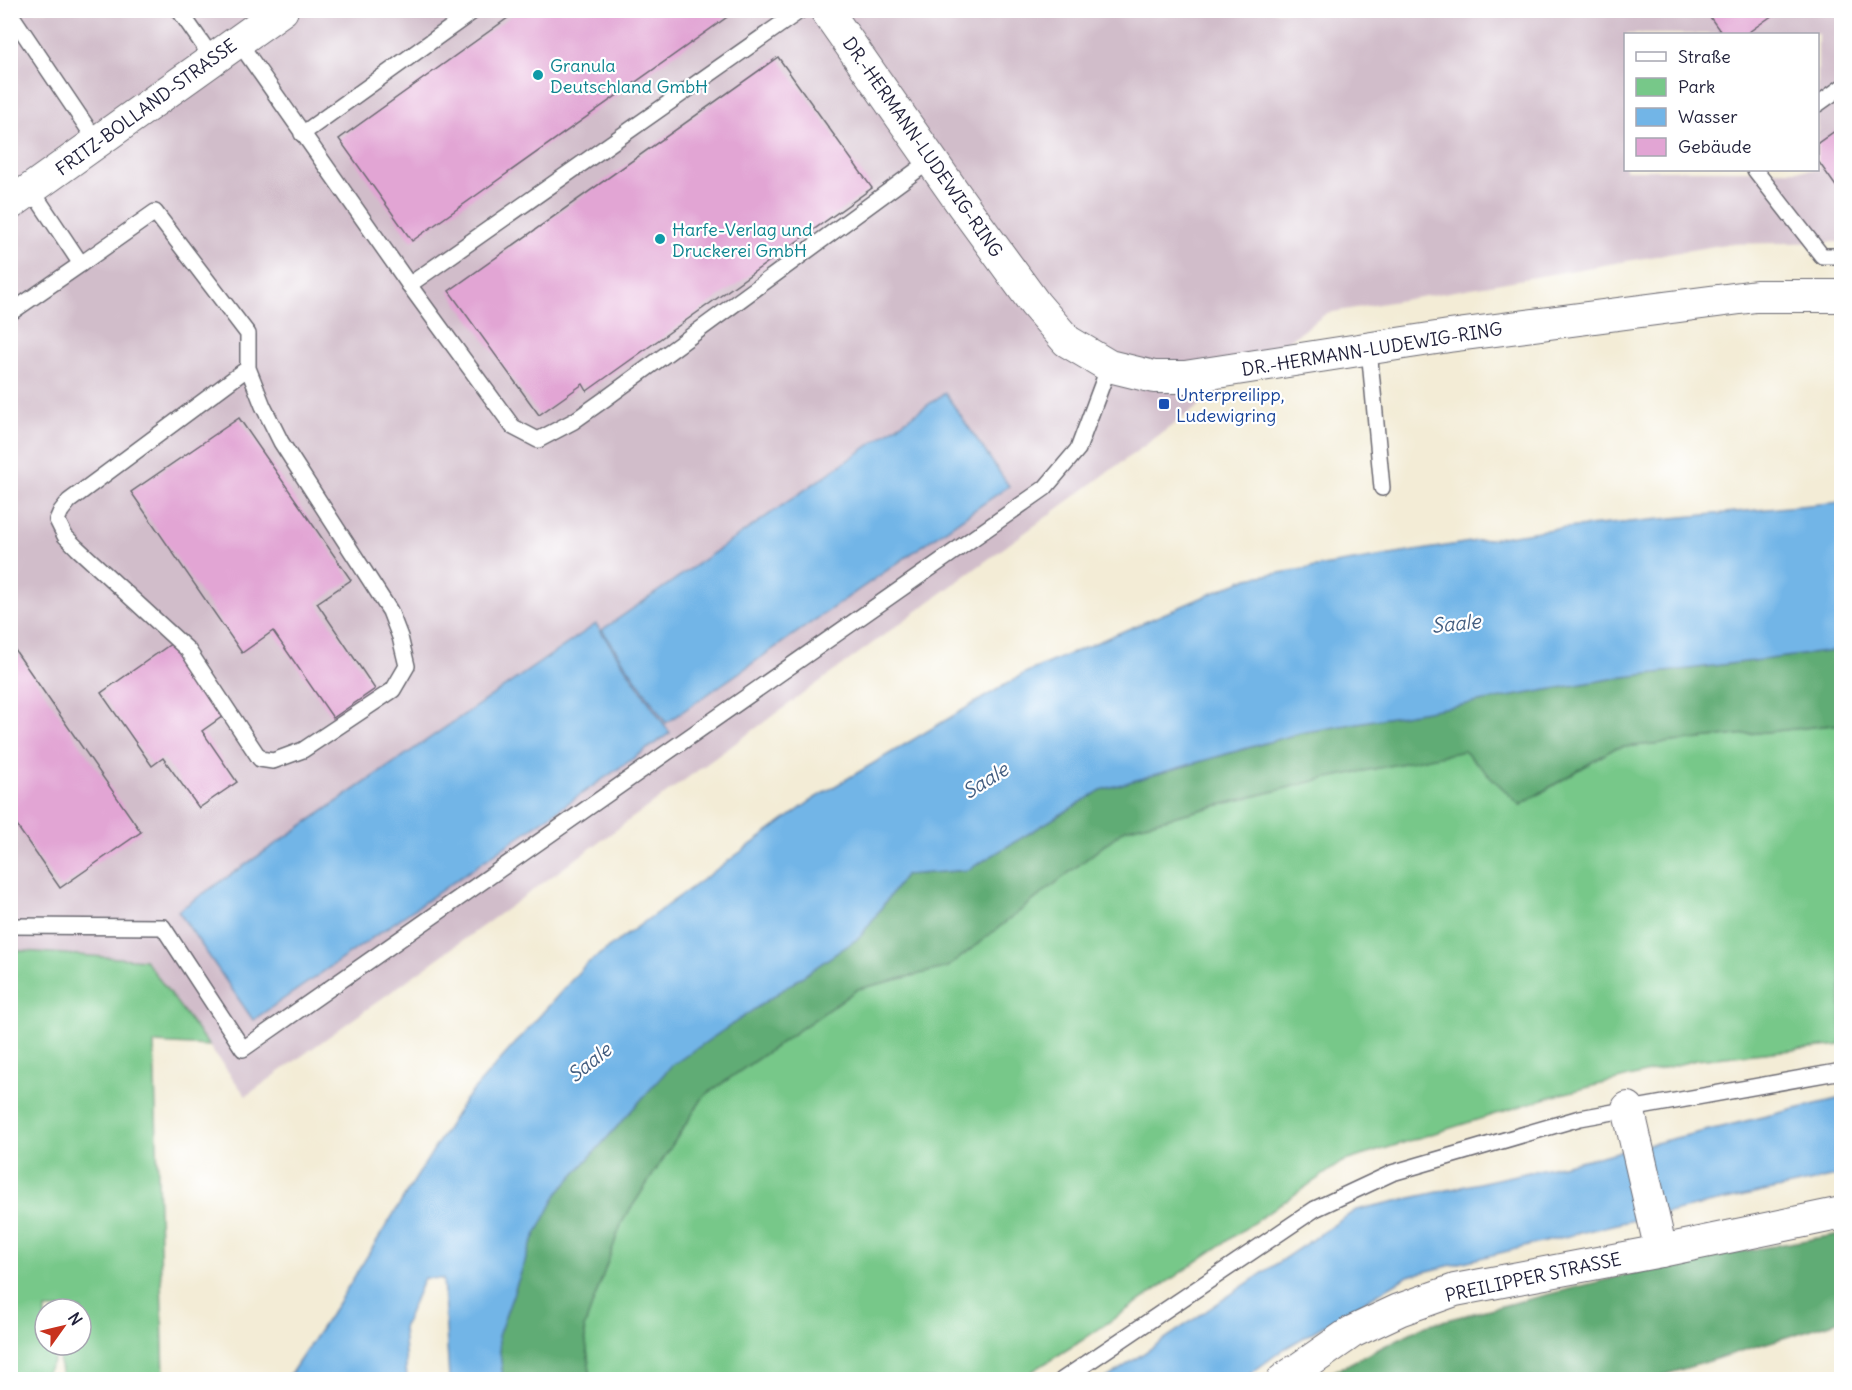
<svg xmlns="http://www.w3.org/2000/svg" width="1852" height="1390" font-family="Delius,sans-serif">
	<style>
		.industrial { fill: #d1bdca; fill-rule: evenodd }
		.green { fill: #77c889; stroke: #4c7562; stroke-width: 1.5 }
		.forest { fill: #61ac75; stroke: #426758; stroke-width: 1.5 }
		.water { fill: #72b5e7; stroke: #4a6c91; stroke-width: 1.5 }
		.building { fill: #e2a5d4 }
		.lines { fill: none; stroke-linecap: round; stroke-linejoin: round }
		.lane-casing { stroke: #6b6971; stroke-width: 18 }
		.street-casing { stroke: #6b6971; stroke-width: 34 }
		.lane { stroke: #fff; stroke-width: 15 }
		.street { stroke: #fff; stroke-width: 32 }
		.culture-dot { fill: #0f9aa8; stroke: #fff; stroke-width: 2 }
		.transit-dot { fill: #1a4fb4; stroke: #fff; stroke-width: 2 }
		.labels { text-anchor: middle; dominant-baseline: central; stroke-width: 4.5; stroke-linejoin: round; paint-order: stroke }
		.culture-label { font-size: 18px; fill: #0d838f; stroke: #fff; text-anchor: start }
		.street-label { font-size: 18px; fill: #22223b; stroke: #fff }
		.transit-label { font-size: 18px; fill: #164399; stroke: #fff; text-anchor: start }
		.water-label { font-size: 20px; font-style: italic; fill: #425d80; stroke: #fff }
	</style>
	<rect width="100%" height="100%" fill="#fff"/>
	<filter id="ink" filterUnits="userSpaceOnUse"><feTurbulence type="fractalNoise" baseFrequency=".0167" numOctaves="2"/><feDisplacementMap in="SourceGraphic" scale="12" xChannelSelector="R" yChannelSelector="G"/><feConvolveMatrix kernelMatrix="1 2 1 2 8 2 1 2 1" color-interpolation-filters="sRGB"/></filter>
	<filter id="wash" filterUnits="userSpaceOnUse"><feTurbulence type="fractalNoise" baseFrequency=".008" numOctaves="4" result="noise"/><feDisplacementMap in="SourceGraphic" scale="24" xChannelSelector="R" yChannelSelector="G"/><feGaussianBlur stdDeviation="1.35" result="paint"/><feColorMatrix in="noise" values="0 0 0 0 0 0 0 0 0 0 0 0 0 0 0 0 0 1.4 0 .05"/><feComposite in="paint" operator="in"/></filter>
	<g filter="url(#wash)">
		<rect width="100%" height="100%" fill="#f3ecd6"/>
		<path class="industrial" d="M10,11H1841V242L1726,244L1327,313L547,880L246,1096L145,960L11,950ZM1626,34H1818V170H1626Z"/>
		<g class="green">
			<path d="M1841,724V1045L1696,1060L1550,1097L1342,1162L1081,1341L1020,1379H591L584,1328L622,1222L704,1096L858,989L948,967L1125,829L1318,780L1464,751L1521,805L1615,748Z"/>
			<path d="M10,950L145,960L209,1046L154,1043L164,1379H62L57,1345H81V1309H45V1345H53L54,1361L42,1379H11Z"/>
		</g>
		<g class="forest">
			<path d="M1841,650V724L1615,748L1520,805L1464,751L1318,780L1125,829L948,967L858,989L704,1096L622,1222L584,1328L591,1379H503L498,1336L532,1242L557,1194L671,1066L860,937L905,875L968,870L1101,790L1300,733L1616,678Z"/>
			<path d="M1841,1234V1320L1651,1379L1317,1380L1426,1325L1665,1265Z"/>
		</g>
		<g class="water">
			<path d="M945,393L1009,486L666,723L602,630Z"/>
			<path d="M1841,502V650L1616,678L1300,733L1101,790L968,870L905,875L860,937L671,1066L557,1194L532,1242L498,1336L503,1379H449L443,1279L424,1278L403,1328L407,1379H287L338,1303L464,1101L585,965L815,798L1025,673L1248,578L1545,530Z"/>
			<path d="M596,624L670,733L253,1020L178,911Z"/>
			<path d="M1841,1098V1175L1612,1225L1408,1276L1284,1349L1243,1379L1104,1380L1356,1210L1593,1158Z"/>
		</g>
		<g id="blocks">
			<g class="building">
				<path d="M519,10H737L412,241L339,139Z"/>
				<path d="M1705,10H1780L1746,34H1722Z"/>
				<path d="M778,57L872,188L587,391L583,384L539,415L449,291Z"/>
				<path d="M1842,126V195L1818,161V143Z"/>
				<path d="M239,418L351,580L317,603L375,689L333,718L273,631L242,653L131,492Z"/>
				<path d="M175,641L226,714L202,731L237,782L199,808L163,758L152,766L101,693Z"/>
				<path d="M10,643L141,832L60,888L10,816Z"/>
			</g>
		</g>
	</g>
	<g filter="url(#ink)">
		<use href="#blocks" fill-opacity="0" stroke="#6b6971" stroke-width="1.5"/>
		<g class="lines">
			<g class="lane-casing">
				<g id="lane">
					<path d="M179,10L213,59"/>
					<path d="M10,13L97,142"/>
					<path d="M238,41L415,293L513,427L538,440L574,421L605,399L931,160"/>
					<path d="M1818,104L1842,87"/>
					<path d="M302,134L475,10"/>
					<path d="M1755,170L1822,256H1842"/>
					<path d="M31,189L81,264L155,212L248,334V368L263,406L281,442L390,611L400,637L407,666L393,690L303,750L273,761L260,759L188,650L77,548L65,536L57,520L61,511L69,501L248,368"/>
					<path d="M409,285L801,10"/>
					<path d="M10,313L81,264"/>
					<path d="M1369,349L1382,488"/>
					<path d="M10,926L163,927L243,1049L1045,488L1078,449L1109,366"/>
					<path d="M1062,1380L1315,1209L1392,1173L1580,1118L1842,1071"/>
				</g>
			</g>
			<g class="street-casing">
				<g id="street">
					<path d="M826,10L962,204L1035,304L1067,341L1109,366L1154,377H1185L1449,336L1756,296H1842"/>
					<path d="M10,204L282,10"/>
					<path d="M1628,1108L1661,1251"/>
					<path d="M1283,1380L1352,1332L1399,1310L1455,1290L1661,1251L1842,1213"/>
				</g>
			</g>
			<use href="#lane" class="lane"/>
			<use href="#street" class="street"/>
		</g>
	</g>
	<g class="culture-dot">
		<circle cx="538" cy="75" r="6"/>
		<circle cx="660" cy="239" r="6"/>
	</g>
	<rect class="transit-dot" x="1158" y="398" width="12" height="12" rx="3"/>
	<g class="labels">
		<g class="culture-label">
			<text x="550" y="65">Granula<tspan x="550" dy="21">Deutschland GmbH</tspan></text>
			<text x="672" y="229">Harfe-Verlag und<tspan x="672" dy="21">Druckerei GmbH</tspan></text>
		</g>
		<g class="street-label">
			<text transform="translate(146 107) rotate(-36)">FRITZ-BOLLAND-STRASSE</text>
			<text transform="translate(923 147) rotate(55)">DR.-HERMANN-LUDEWIG-RING</text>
			<text transform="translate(1372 349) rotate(-9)">DR.-HERMANN-LUDEWIG-RING</text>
			<text transform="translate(1533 1277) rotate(-12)">PREILIPPER STRASSE</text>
		</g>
		<g class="transit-label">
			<text x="1176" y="394">Unterpreilipp,<tspan x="1176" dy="21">Ludewigring</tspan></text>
		</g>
		<g class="water-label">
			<text transform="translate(1456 623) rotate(-6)">Saale</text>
			<text transform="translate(985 780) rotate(-32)">Saale</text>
			<text transform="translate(589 1062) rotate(-39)">Saale</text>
		</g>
	</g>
	<rect width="1852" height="1390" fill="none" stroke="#fff" stroke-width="36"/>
	<rect x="1624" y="33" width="195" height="138" fill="#ffffff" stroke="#a7a7b1" stroke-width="1.5"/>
	<rect x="1636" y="52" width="30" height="9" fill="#ffffff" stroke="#a7a7b1" stroke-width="1.5"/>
	<text x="1678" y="63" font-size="18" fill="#22223b">Straße</text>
	<rect x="1636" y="78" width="30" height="18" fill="#77c889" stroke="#a7a7b1" stroke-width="1.5"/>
	<text x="1678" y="93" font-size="18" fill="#22223b">Park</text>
	<rect x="1636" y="108" width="30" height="18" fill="#72b5e7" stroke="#a7a7b1" stroke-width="1.5"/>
	<text x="1678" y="123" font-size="18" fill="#22223b">Wasser</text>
	<rect x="1636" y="138" width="30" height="18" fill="#e2a5d4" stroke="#a7a7b1" stroke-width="1.5"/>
	<text x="1678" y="153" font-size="18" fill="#22223b">Gebäude</text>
	<g transform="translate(63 1327) rotate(56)"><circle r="28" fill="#ffffff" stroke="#a7a7b1" stroke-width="1.5"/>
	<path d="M0-4.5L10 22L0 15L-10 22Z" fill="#c8321e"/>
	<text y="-9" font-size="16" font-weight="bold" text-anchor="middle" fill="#22223b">N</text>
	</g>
</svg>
